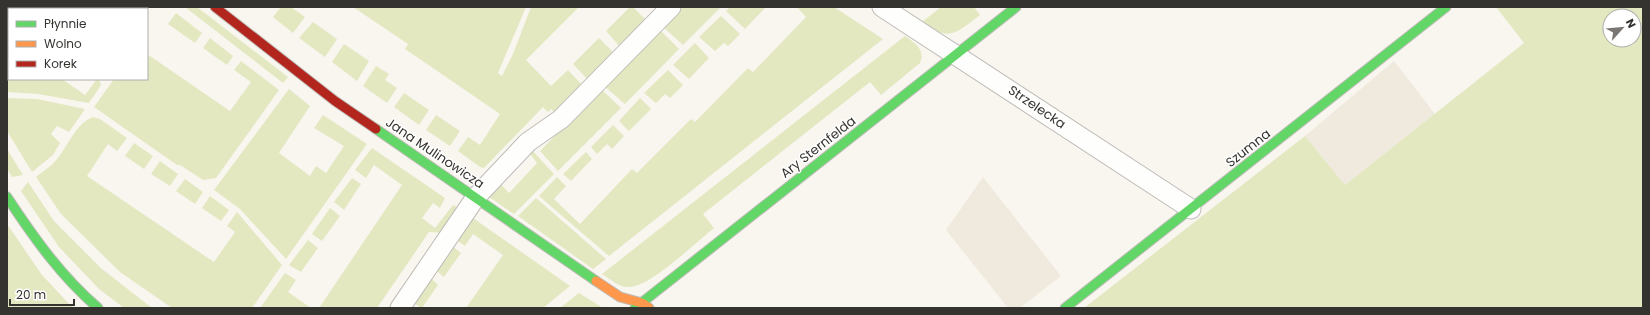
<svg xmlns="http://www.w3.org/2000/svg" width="1650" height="315" font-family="Poppins,sans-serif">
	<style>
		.built { fill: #f0eade }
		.green { fill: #e3e8c1; fill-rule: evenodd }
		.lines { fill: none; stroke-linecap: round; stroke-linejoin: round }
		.street-casing { stroke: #bfbcb8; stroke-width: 21 }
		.fast-casing { stroke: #bfbcb8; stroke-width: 11 }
		.slow-casing { stroke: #bfbcb8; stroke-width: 11 }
		.jam-casing { stroke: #bfbcb8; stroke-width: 11 }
		.street { stroke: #fefefd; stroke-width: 19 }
		.fast { stroke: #63d668; stroke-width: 9 }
		.slow { stroke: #ff974d; stroke-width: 9 }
		.jam { stroke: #b3261e; stroke-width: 9 }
		.labels { text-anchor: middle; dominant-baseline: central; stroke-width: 3; stroke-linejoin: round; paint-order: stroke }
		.street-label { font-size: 13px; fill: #35332f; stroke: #fff }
	</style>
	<rect width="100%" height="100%" fill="#f9f6f0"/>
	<g class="built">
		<path d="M1394,61L1435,114L1345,185L1305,136Z"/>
		<path d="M983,177L1061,276L1020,308H1008L946,230Z"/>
	</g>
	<g class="green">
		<path d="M7,7H16L17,9H9V79H62L85,95L97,79H99L101,85L89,103L38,94L7,92Z"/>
		<path d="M32,7H102L101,9H34Z"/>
		<path d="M185,7H197L288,77L283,83Z"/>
		<path d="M281,7H291L305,17L293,33L273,17Z"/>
		<path d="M353,7H526L498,73L502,76L513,54L531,7H579L526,60L551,86L568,70L583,86L556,114L551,109L548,112L543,107L484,168L480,167L458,151L468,137L480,145L500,114L405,49L408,44Z"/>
		<path d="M630,7H633L647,21L621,48L606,31Z"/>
		<path d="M681,7H721L683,45L662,26Z"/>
		<path d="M730,7H766L745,29L726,11Z"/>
		<path d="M797,7H834L883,39L609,256L539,196L557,177L566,186L554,199L580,224L632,169L637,173L691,119L695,122L748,68L753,72L806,17Z"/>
		<path d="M941,7H974L980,15C955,34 950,42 922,22Z"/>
		<path d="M1496,7H1643V308H1084L1305,136L1345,185L1524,43ZM1610,16H1634V40H1610Z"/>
		<path d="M176,13L202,33L195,43L168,24Z"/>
		<path d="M721,16L740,34L728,46L724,43L715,51L699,37Z"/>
		<path d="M313,22L337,39L325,57L299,38Z"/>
		<path d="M659,29L679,49L625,104L603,85Z"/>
		<path d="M905,36C915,43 926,50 920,63L881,95L870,82L703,214L714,228C696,242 649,289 627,287C619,287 610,279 602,274Z"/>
		<path d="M210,38L233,56L227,65L203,48Z"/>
		<path d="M599,38L615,54L589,81L573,64Z"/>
		<path d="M695,43L709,58L689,79L673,65Z"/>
		<path d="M344,44L369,61L357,81L332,62Z"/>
		<path d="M147,54L230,111L251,82L234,70L241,61L279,90L216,178L203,180L180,165H177L94,107L114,79H147Z"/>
		<path d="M376,66L389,74L385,80L397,88L387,103L363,86Z"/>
		<path d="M668,70L683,85L670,98L665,94L656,103L644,93Z"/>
		<path d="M289,89L310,106L279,153L310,176L316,166L326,173L344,146L314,128L323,115L367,144L286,259L240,209L214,190Z"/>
		<path d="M601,89L621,108L558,171L540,151Z"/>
		<path d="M404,93L429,110L419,125L394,107Z"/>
		<path d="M7,98L37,99L85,109L69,132L57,126L51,134L60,143L53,155L32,172L7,131Z"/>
		<path d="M640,98L651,109L629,131L619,121Z"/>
		<path d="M436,115L460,131L450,146L426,130Z"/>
		<path d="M93,117L100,119L127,138L117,151L108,144L87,176L214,262L235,232L227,226L237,212L282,265L252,308H172L120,272L61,214L36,177C43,171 52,166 57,159C69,145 75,124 93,117Z"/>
		<path d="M613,125L624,136L612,149L607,144L597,154L591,147Z"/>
		<path d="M134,143L153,156L144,169L125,156Z"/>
		<path d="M372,148L445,198L440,208L433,203L422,218L435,228L453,205L460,209L444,233L429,232L377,308H319L402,185L374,165L366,178L355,170Z"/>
		<path d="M7,149L23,175L12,177L7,169Z"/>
		<path d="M531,149L554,174L514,214L486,195L498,181L509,193L537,163L528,151Z"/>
		<path d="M586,152L592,159L571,181L563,174Z"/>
		<path d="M160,161L178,174L170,186L151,174Z"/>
		<path d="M352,178L361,184L344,210L334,202Z"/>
		<path d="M185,179L203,192L195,204L176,191Z"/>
		<path d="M28,182L54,221L102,269L152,308H124L99,289L59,247L21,191Z"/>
		<path d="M210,196L229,210L221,221L202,208Z"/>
		<path d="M536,198L606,259L593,269L518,216Z"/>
		<path d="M330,208L340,216L322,241L312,234Z"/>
		<path d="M473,218L570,286L543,308H466L503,255L473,234L465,246L455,239Z"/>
		<path d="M7,224L42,275L73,308H7Z"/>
		<path d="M308,240L318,248L301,272L289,265Z"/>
		<path d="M451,245L461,253L444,277L434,269Z"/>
		<path d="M285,273L296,280L288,292L311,308H260Z"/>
		<path d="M430,277L438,285L422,308L412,302Z"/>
		<path d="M579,293L603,308H560Z"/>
	</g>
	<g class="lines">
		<g class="street-casing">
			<g id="street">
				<path d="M882,7L1191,209"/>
				<path d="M400,308L476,197L528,142L561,119L671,7"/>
			</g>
		</g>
		<g class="fast-casing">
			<g id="fast">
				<path d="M376,129L596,281"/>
				<path d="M7,197C34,238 61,276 98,308"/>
				<path d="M635,308L1016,7"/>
				<path d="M1065,308L1446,7"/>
			</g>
		</g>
		<g class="slow-casing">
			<path id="slow" d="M596,281L620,297L642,303L649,308"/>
		</g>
		<g class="jam-casing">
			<path id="jam" d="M215,7L335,101L376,129"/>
		</g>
		<use href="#street" class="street"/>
		<use href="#fast" class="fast"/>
		<use href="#slow" class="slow"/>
		<use href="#jam" class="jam"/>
	</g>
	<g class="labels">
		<g class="street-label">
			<text transform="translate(1037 107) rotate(34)">Strzelecka</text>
			<text transform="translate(818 147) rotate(-38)">Ary Sternfelda</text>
			<text transform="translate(1248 148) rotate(-38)">Szumna</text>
			<text transform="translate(435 153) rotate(34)">Jana Mulinowicza</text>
		</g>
	</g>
	<rect width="1650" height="315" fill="none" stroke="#35332f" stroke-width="16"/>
	<rect x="8" y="8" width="140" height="72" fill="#ffffff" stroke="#aeadac"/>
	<rect x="16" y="21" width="20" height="6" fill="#63d668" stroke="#aeadac"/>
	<text x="44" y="28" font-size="12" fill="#35332f">Płynnie</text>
	<rect x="16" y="41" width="20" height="6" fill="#ff974d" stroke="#aeadac"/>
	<text x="44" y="48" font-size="12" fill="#35332f">Wolno</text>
	<rect x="16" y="61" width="20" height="6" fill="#b3261e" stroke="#aeadac"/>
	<text x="44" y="68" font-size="12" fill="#35332f">Korek</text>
	<g transform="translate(1622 28) rotate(63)"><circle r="19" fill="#ffffff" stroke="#aeadac"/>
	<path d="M0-3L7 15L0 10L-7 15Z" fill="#7a7773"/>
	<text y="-6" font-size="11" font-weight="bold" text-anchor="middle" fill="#35332f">N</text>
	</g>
	<path d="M10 299v6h64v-6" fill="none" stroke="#35332f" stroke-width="2"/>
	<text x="16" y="299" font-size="12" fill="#35332f" stroke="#ffffff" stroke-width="3" paint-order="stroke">20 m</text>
</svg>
